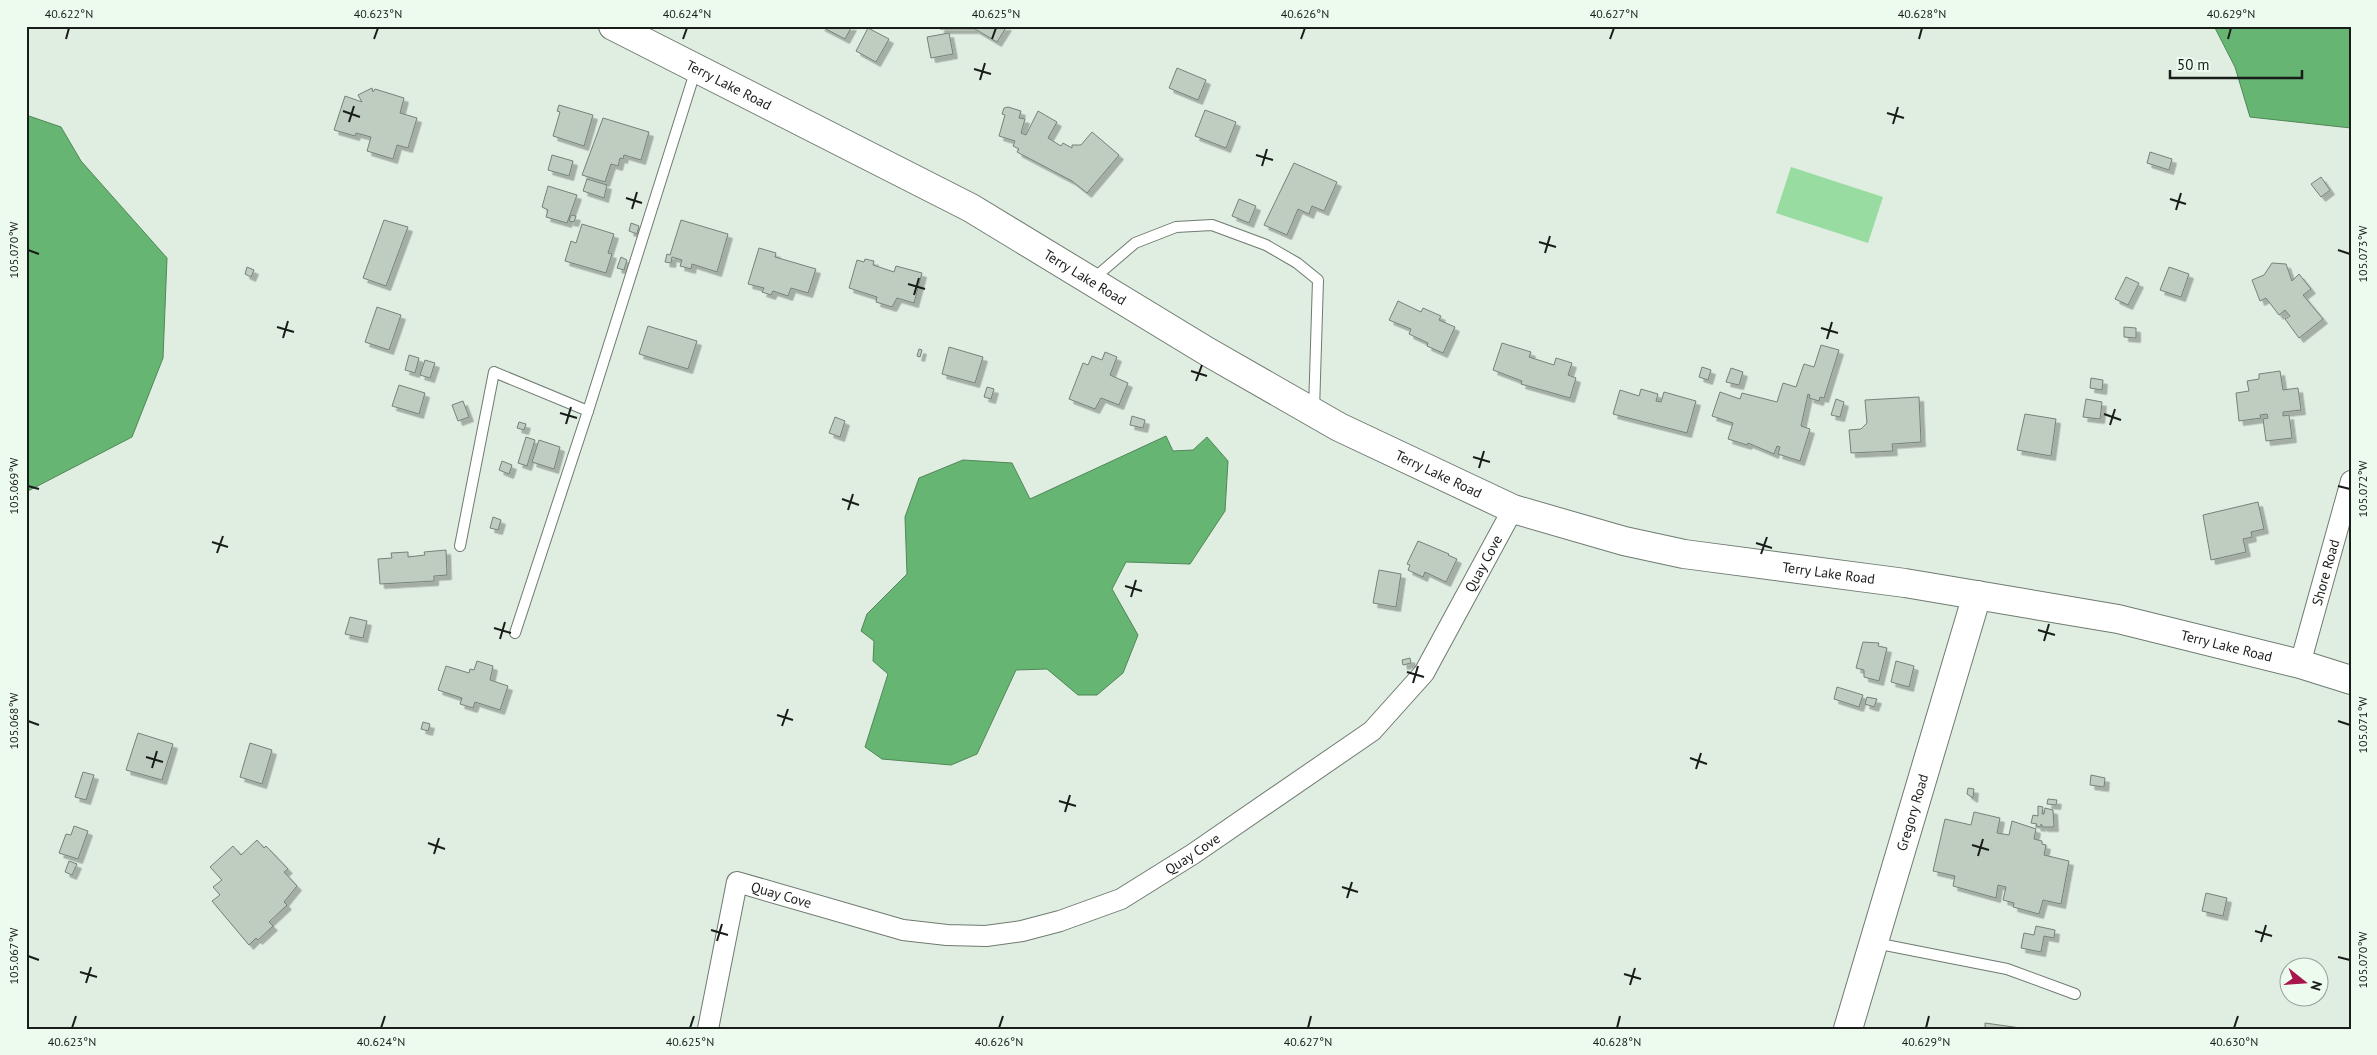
<svg xmlns="http://www.w3.org/2000/svg" width="2377" height="1055" font-family="'PT Sans',sans-serif">
	<style>
		.green { fill: #98dca1 }
		.water { fill: #67b573; stroke: #508758 }
		.building { fill: #bfccc0; stroke: #768277; filter: url(#shadow) }
		.lines { fill: none; stroke-linecap: round; stroke-linejoin: round }
		.lane-casing { stroke: #6f7a70; stroke-width: 12 }
		.street-casing { stroke: #6f7a70; stroke-width: 22 }
		.secondary-casing { stroke: #6f7a70; stroke-width: 30 }
		.lane { stroke: #fff; stroke-width: 10 }
		.street { stroke: #fff; stroke-width: 20 }
		.secondary { stroke: #fff; stroke-width: 28 }
		.ticks { fill: none; stroke: #191d19; stroke-width: 2 }
		.labels { text-anchor: middle; dominant-baseline: central; stroke-width: 5; stroke-linejoin: round; paint-order: stroke }
		.street-label { font-size: 14px; fill: #191d19; stroke: #edfbef }
		.neatline { fill: none; stroke: #191d19; stroke-width: 2 }
		.ticks-label { font-size: 12px; text-anchor: middle; fill: #191d19 }
	</style>
	<defs>
		<filter id="shadow"><feDropShadow dx="4.5" dy="4.5" stdDeviation="0" flood-color="#0004"/></filter>
	</defs>
	<rect width="100%" height="100%" fill="#e0ede1"/>
	<path class="green" d="M1791,167L1883,197L1868,243L1776,213Z"/>
	<g class="water">
		<path d="M2214,26H2351V128L2250,117L2235,67Z"/>
		<path d="M26,115L61,127L81,161L167,258L163,358L132,437L26,492Z"/>
		<path d="M1166,436L1173,451L1193,450L1207,437L1228,461L1225,511L1190,564L1126,562L1112,589L1138,635L1123,673L1097,695H1078L1047,669L1016,670L977,754L951,765L882,759L865,747L888,674L873,661L874,641L861,631L867,614L907,574L905,517L919,478L963,460L1012,463L1030,499Z"/>
	</g>
	<g class="building">
		<path d="M820,26H852L845,39Z"/>
		<path d="M940,26H1007L997,42L975,29H940Z"/>
		<path d="M868,28L889,39L876,62L856,51Z"/>
		<path d="M949,33L953,54L931,58L927,37Z"/>
		<path d="M1177,68L1206,80L1198,100L1169,88Z"/>
		<path d="M372,88L373,92L375,89L404,98L400,113L417,118L408,148L397,145L393,159L367,151L371,137L356,133L355,136L334,130L345,96L362,102L358,95Z"/>
		<path d="M559,105L593,115L584,146L553,136L560,112L557,111Z"/>
		<path d="M1008,107L1021,111L1019,118L1025,119L1021,133L1026,135L1038,111L1057,122L1048,138L1061,146L1063,143L1072,148V145H1081L1092,132L1119,155L1087,193L1072,181L1017,152L1019,149L1013,146L1015,141L999,136L1005,115L1002,114L1004,108Z"/>
		<path d="M1205,110L1236,122L1226,148L1195,136Z"/>
		<path d="M603,118L649,132L641,160L624,155L623,159L620,158L618,166L611,164L605,182L582,175Z"/>
		<path d="M2150,152L2172,159L2169,170L2147,163Z"/>
		<path d="M552,155L573,161L569,176L548,170Z"/>
		<path d="M1294,163L1337,182L1324,211L1312,206L1309,214L1298,209L1287,235L1264,225Z"/>
		<path d="M2321,177L2330,190L2321,197L2311,184Z"/>
		<path d="M587,179L607,185L604,198L583,191Z"/>
		<path d="M548,186L577,195L567,223L546,217L548,210L542,207Z"/>
		<path d="M1239,199L1256,206L1249,223L1232,216Z"/>
		<path d="M571,215L576,216L574,222L569,221Z"/>
		<path d="M384,220L408,227L386,286L363,278Z"/>
		<path d="M681,220L728,234L717,272L692,264L691,269L680,266L682,260L672,257L671,263L665,262L667,254L670,255Z"/>
		<path d="M631,223L639,226L637,234L629,231Z"/>
		<path d="M582,224L614,234L608,253L612,254L606,273L565,261L571,241L576,243Z"/>
		<path d="M759,248L776,253L775,257L816,269L808,293L791,288L788,296L773,291L771,295L762,292L764,288L748,284Z"/>
		<path d="M621,257L627,260L624,270L617,268Z"/>
		<path d="M865,259L874,261L873,265L894,272L896,266L922,273L914,303L897,298L892,307L876,302L877,297L849,288L857,260L864,262Z"/>
		<path d="M2272,263L2286,264L2292,281L2299,274L2311,289L2303,295L2323,319L2299,338L2285,319L2290,316L2285,310L2279,315L2266,298L2260,301L2252,280L2264,275Z"/>
		<path d="M247,267L254,270L251,277L245,274Z"/>
		<path d="M2169,267L2189,274L2181,297L2160,290Z"/>
		<path d="M2126,277L2139,283L2128,305L2115,299Z"/>
		<path d="M1398,301L1421,312L1423,308L1441,316L1439,320L1455,327L1443,353L1427,346L1428,343L1409,334L1411,329L1389,320Z"/>
		<path d="M377,307L401,315L389,350L365,342Z"/>
		<path d="M648,326L697,341L688,369L639,354Z"/>
		<path d="M2124,327L2136,328V338L2124,337Z"/>
		<path d="M1502,343L1531,352L1529,357L1554,365L1556,358L1572,363L1568,375L1576,378L1570,398L1521,384L1522,381L1493,370Z"/>
		<path d="M1821,345L1839,350L1824,398L1820,397L1819,401L1809,398L1810,395L1808,394L1801,426L1810,429L1800,461L1778,454L1780,447L1777,446L1774,454L1748,443L1747,445L1728,439L1733,423L1712,416L1720,392L1740,399L1742,393L1777,402L1783,383L1796,387L1804,364L1814,367Z"/>
		<path d="M949,347L983,357L975,383L942,374Z"/>
		<path d="M919,349L922,350L920,357L917,356Z"/>
		<path d="M1105,352L1117,357L1110,375L1128,383L1119,405L1101,398L1095,409L1069,399L1083,363L1088,365L1092,356L1102,360Z"/>
		<path d="M409,355L419,358L415,373L405,370Z"/>
		<path d="M425,360L435,363L430,378L420,375Z"/>
		<path d="M1702,367L1711,370L1708,380L1699,377Z"/>
		<path d="M1731,368L1743,372L1739,385L1726,382Z"/>
		<path d="M2280,371L2283,390L2298,388L2301,410L2283,412V416L2289,415L2292,438L2266,441L2263,419L2268,418L2267,414L2260,415L2261,418L2239,421L2236,393L2249,391L2247,381L2259,379V374Z"/>
		<path d="M2091,378L2103,380L2102,390L2090,388Z"/>
		<path d="M399,385L425,393L419,414L392,406Z"/>
		<path d="M987,387L994,389L991,399L984,397Z"/>
		<path d="M1641,389L1658,394L1656,401L1661,402L1664,392L1696,401L1687,433L1613,414L1620,390L1639,396Z"/>
		<path d="M1919,397L1921,442L1892,444L1893,451L1851,453L1849,430L1861,429L1867,423L1865,400Z"/>
		<path d="M1836,399L1844,402L1840,417L1831,415Z"/>
		<path d="M2086,399L2102,402L2100,419L2083,417Z"/>
		<path d="M463,401L469,417L458,421L452,405Z"/>
		<path d="M2025,414L2056,419L2051,456L2017,450Z"/>
		<path d="M1132,416L1145,420L1143,428L1130,425Z"/>
		<path d="M835,417L845,421L840,437L829,433Z"/>
		<path d="M519,422L526,424L524,430L517,428Z"/>
		<path d="M526,437L535,440L527,466L518,463Z"/>
		<path d="M539,440L560,447L554,469L532,462Z"/>
		<path d="M502,461L512,465L509,474L499,470Z"/>
		<path d="M2258,502L2264,529L2251,532L2252,537L2243,539L2246,552L2211,560L2203,515Z"/>
		<path d="M493,517L501,520L498,530L490,528Z"/>
		<path d="M1418,541L1449,554L1448,555L1457,559L1446,582L1425,572L1423,577L1408,570L1410,565L1407,564Z"/>
		<path d="M446,550L447,575L434,576V581L380,584L378,559L392,558L391,553L408,552V557L425,555L424,552Z"/>
		<path d="M1379,570L1401,574L1396,607L1373,603Z"/>
		<path d="M350,617L367,621L363,638L345,634Z"/>
		<path d="M1863,642L1879,643L1878,646L1887,648L1879,681L1864,677V670L1856,668Z"/>
		<path d="M1410,658L1411,663L1403,665L1402,660Z"/>
		<path d="M477,661L493,666L490,680L508,686L500,710L475,702L473,708L460,704L462,698L438,690L446,666L469,673L470,669L474,670Z"/>
		<path d="M1896,661L1914,666L1909,687L1891,682Z"/>
		<path d="M1837,687L1863,695L1859,707L1834,699Z"/>
		<path d="M1867,697L1877,699L1874,707L1865,704Z"/>
		<path d="M423,722L430,724L428,731L421,729Z"/>
		<path d="M138,733L173,744L162,780L126,770Z"/>
		<path d="M250,743L272,750L262,784L240,777Z"/>
		<path d="M83,772L94,775L86,800L75,797Z"/>
		<path d="M2091,775L2105,778L2104,787L2090,785Z"/>
		<path d="M1968,788L1974,789L1973,798L1967,794Z"/>
		<path d="M2048,799L2057,800L2056,805L2047,804Z"/>
		<path d="M2038,806L2043,807L2042,814H2044L2045,808L2053,810L2054,827H2043L2041,824V827L2036,826L2037,824L2031,823L2033,815L2038,816Z"/>
		<path d="M1974,812L2000,818L1997,833L2009,835L2012,821L2036,829L2034,839L2042,841V844L2046,845L2044,855L2069,861L2061,904L2043,900L2039,914L2013,907L2014,903L2003,900L2006,887L1998,885L1996,898L1953,886L1955,876L1933,871L1945,819L1971,825Z"/>
		<path d="M74,826L88,831L78,859L59,853L66,834L71,835Z"/>
		<path d="M257,840L264,848L266,846L288,869L284,872L297,886L284,902L287,905L269,922L273,926L258,940L256,938L249,945L212,901L220,895L213,887L222,880L210,867L233,846L241,855Z"/>
		<path d="M69,861L77,864L72,875L65,872Z"/>
		<path d="M2206,893L2227,898L2223,916L2202,911Z"/>
		<path d="M2036,926L2055,930L2054,938L2044,936L2041,952L2021,948L2024,933L2034,935Z"/>
		<path d="M1985,1023L2028,1029H1985Z"/>
	</g>
	<g class="lines">
		<g class="lane-casing">
			<g id="lane">
				<path d="M1093,279L1135,243L1176,227L1212,225L1266,245L1297,263L1318,280L1314,410"/>
				<path d="M460,546L494,372L588,411"/>
				<path d="M515,633L588,411L696,69"/>
				<path d="M1875,943L2007,969L2075,994"/>
			</g>
		</g>
		<g class="street-casing">
			<g id="street">
				<path id="s1" d="M2300,664L2351,481"/>
				<path id="s2" d="M708,1029L737,882L903,930L947,935L986,936L1022,931L1060,921L1121,899L1193,854L1372,731L1424,673L1513,509"/>
			</g>
		</g>
		<g class="secondary-casing">
			<g id="secondary">
				<path id="s3" d="M613,26L971,208L1208,352L1339,427L1513,509L1624,541L1684,554L1905,583L2118,619L2300,664L2351,680"/>
				<path id="s4" d="M1848,1029L1977,595"/>
			</g>
		</g>
		<use href="#lane" class="lane"/>
		<use href="#street" class="street"/>
		<use href="#secondary" class="secondary"/>
	</g>
	<path class="ticks" d="M66,39L69,28M374,39L378,28M683,39L687,28M992,39L996,28M1301,39L1305,28M1610,39L1614,28M1919,39L1922,28M2228,39L2231,28M974,69L991,74M980,80L985,63M343,111L360,117M1887,113L1904,118M349,122L354,106M1893,124L1898,107M1256,155L1273,160M1262,166L1267,149M626,198L642,203M2170,199L2186,204M632,209L637,192M2176,210L2181,193M1539,242L1556,247M28,250L39,254M2338,250L2350,254M1545,253L1550,236M908,284L925,289M914,295L919,278M277,327L294,332M1821,328L1838,333M283,338L288,321M1827,339L1832,322M1191,371L1207,376M1196,381L1202,365M560,413L577,418M2104,414L2121,420M566,424L571,407M2110,425L2115,409M1473,457L1490,462M1479,468L1484,451M28,486L39,489M2338,486L2350,489M842,499L859,505M848,510L853,494M212,542L228,547M1756,543L1772,548M217,553L223,536M1761,554L1767,537M1125,586L1142,591M1131,597L1136,580M494,628L511,633M2038,630L2055,635M500,639L505,622M2044,641L2049,624M1407,672L1424,677M1413,683L1418,666M777,715L793,720M28,721L39,725M2338,721L2350,725M782,726L788,709M146,757L163,762M1690,758L1707,764M152,768L157,751M1696,769L1701,753M1059,801L1076,806M1065,812L1070,795M428,843L445,849M1972,845L1989,850M434,854L439,838M1978,856L1983,839M1342,887L1358,892M1347,898L1352,882M711,930L728,935M2255,931L2272,936M717,941L722,924M2261,942L2266,925M28,956L39,960M2338,957L2350,960M80,972L97,977M1624,974L1641,979M86,983L91,967M1630,985L1635,968M72,1028L76,1016M381,1028L385,1016M690,1028L694,1016M999,1028L1003,1016M1308,1028L1311,1016M1617,1028L1620,1016M1926,1028L1929,1016M2234,1028L2238,1016"/>
	<g class="labels">
		<g class="street-label">
			<text stroke="none"><textPath href="#s3" startOffset="130">Terry Lake Road</textPath></text>
			<text stroke="none"><textPath href="#s3" startOffset="535">Terry Lake Road</textPath></text>
			<text stroke="none"><textPath href="#s3" startOffset="940">Terry Lake Road</textPath></text>
			<text stroke="none"><textPath href="#s2" startOffset="1051">Quay Cove</textPath></text>
			<text stroke="none"><textPath href="#s1" startOffset="95">Shore Road</textPath></text>
			<text stroke="none"><textPath href="#s3" startOffset="1345">Terry Lake Road</textPath></text>
			<text stroke="none"><textPath href="#s3" startOffset="1750">Terry Lake Road</textPath></text>
			<text stroke="none"><textPath href="#s4" startOffset="226">Gregory Road</textPath></text>
			<text stroke="none"><textPath href="#s2" startOffset="631">Quay Cove</textPath></text>
			<text stroke="none"><textPath href="#s2" startOffset="196">Quay Cove</textPath></text>
		</g>
	</g>
	<rect width="2377" height="1055" fill="none" stroke="#edfbef" stroke-width="55"/>
	<g transform="translate(2304 982) rotate(107)"><circle r="24" fill="#edfbef" stroke="#98a299"/>
	<path d="M0-4L9 19L0 12L-9 19Z" fill="#a8154d"/>
	<text y="-8" font-size="14" font-weight="bold" text-anchor="middle" fill="#191d19">N</text>
	</g>
	<path d="M2170 70v8h132v-8" fill="none" stroke="#191d19" stroke-width="2.5"/>
	<text x="2177" y="70" font-size="15" fill="#191d19" stroke="#edfbef" stroke-width="4" paint-order="stroke">50 m</text>
	<rect x="28" y="28" width="2322" height="1000" class="neatline"/>
	<g class="ticks-label">
		<text x="69" y="18">40.622°N</text>
		<text x="378" y="18">40.623°N</text>
		<text x="687" y="18">40.624°N</text>
		<text x="996" y="18">40.625°N</text>
		<text x="1305" y="18">40.626°N</text>
		<text x="1614" y="18">40.627°N</text>
		<text x="1922" y="18">40.628°N</text>
		<text x="2231" y="18">40.629°N</text>
		<text transform="translate(14 250) rotate(-90)" y="4">105.070°W</text>
		<text transform="translate(2363 254) rotate(-90)" y="4">105.073°W</text>
		<text transform="translate(14 486) rotate(-90)" y="4">105.069°W</text>
		<text transform="translate(2363 489) rotate(-90)" y="4">105.072°W</text>
		<text transform="translate(14 721) rotate(-90)" y="4">105.068°W</text>
		<text transform="translate(2363 725) rotate(-90)" y="4">105.071°W</text>
		<text transform="translate(14 956) rotate(-90)" y="4">105.067°W</text>
		<text transform="translate(2363 960) rotate(-90)" y="4">105.070°W</text>
		<text x="72" y="1046">40.623°N</text>
		<text x="381" y="1046">40.624°N</text>
		<text x="690" y="1046">40.625°N</text>
		<text x="999" y="1046">40.626°N</text>
		<text x="1308" y="1046">40.627°N</text>
		<text x="1617" y="1046">40.628°N</text>
		<text x="1926" y="1046">40.629°N</text>
		<text x="2234" y="1046">40.630°N</text>
	</g>
</svg>
